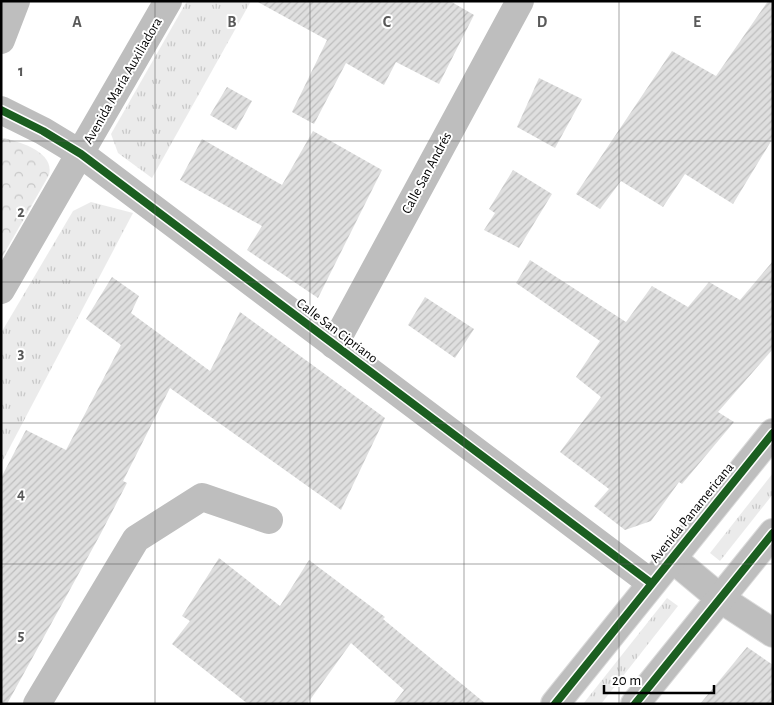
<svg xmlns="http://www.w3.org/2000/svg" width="774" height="705" font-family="'Alegreya Sans',sans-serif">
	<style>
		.grass { fill: url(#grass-tufts) }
		.park { fill: url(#park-crowns) }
		.building { fill: url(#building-hatch) }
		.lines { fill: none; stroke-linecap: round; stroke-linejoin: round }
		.major-casing { stroke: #dbdbdb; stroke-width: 30 }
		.minor { stroke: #bebebe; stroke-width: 28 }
		.major { stroke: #bebebe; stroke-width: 28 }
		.cycleway-casing { stroke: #fff; stroke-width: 11 }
		.cycleway { stroke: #1b5e20; stroke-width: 8 }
		.grid { fill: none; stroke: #595959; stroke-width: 1; stroke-opacity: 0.55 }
		.labels { text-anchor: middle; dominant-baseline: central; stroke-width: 4; stroke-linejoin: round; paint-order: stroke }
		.street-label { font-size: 14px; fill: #000; stroke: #fff }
		.grid-label { font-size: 16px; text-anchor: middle; font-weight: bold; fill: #595959; stroke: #fff; stroke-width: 4; stroke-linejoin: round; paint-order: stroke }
	</style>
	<defs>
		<pattern id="grass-tufts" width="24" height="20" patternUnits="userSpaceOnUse" patternTransform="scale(1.25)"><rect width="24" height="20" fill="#ebebeb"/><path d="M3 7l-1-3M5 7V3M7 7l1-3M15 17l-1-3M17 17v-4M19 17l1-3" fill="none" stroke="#c8c8c8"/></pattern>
		<pattern id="park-crowns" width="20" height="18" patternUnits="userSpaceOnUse" patternTransform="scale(1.25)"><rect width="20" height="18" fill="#ebebeb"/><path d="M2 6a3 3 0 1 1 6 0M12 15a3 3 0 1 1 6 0" fill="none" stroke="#c8c8c8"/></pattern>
		<pattern id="building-hatch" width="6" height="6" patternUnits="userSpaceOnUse" patternTransform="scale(1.25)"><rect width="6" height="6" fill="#dfdfdf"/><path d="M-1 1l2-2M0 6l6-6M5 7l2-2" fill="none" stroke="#bebebe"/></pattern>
	</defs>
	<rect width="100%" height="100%" fill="#fff"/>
	<g class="grass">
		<path d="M187,1H251L152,178L118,153L111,134Z"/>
		<path d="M91,202L133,213L1,464V333L73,211Z"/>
		<path d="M773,473V494L720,561L710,553Z"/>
		<path d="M667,598L678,606L601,704H583Z"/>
	</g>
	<path class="park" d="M2,138C19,141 55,152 49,175L1,259Z"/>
	<g class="building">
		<path d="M256,1H450L474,15L439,84L396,62L384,85L346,63L314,124L292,112L327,40Z"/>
		<path d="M768,1H773V138L733,204L685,174L663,207L621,181L600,209L576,194L672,51L716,76Z"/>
		<path d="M539,78L582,99L555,148L517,127Z"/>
		<path d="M227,87L252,101L236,130L210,115Z"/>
		<path d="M313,131L382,170L318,298L247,250L262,226L180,180L202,139L282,185Z"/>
		<path d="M513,170L552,194L519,248L484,230L495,213L489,209Z"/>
		<path d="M530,260L626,322L652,286L688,307L709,282L740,300L773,261V349L718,412L734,422L682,484L679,482L651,521L625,530L594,506L609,489L560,452L601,397L576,377L600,341L516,283Z"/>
		<path d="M112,277L139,296L131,313L210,371L240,312L385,418L341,510L170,388L123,481L127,483L100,535L7,704H1V478L26,430L66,450L121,345L86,319Z"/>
		<path d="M425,297L474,329L455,358L408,325Z"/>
		<path d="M219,558L280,606L309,560L385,617L383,619L486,704H393L404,690L351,643L307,704H248L172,644L190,621L182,616Z"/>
		<path d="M747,647L773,665V704H700Z"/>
	</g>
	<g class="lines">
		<g class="major-casing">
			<g id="major">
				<path d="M673,559L721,599L773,633"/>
				<path d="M555,704L773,433"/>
				<path d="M635,704L773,533"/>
			</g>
		</g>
		<g class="minor">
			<path d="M1,40L16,1"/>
			<path d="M1,110L43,131L81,154L651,583"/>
			<path d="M1,290L168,1"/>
			<path d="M334,345L520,1"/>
			<path d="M37,704L136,539L202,497L269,520"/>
		</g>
		<use href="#major" class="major"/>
		<g class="cycleway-casing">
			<g id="cycleway">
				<path d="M1,110L43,131L81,154L651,583"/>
				<path d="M555,704L773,433"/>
				<path d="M635,704L773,533"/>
			</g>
		</g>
		<use href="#cycleway" class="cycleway"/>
	</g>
	<path class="grid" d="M155,1V704M310,1V704M464,1V704M619,1V704M1,141H773M1,282H773M1,423H773M1,564H773"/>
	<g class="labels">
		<g class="street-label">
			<text transform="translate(123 81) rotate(-60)">Avenida María Auxiliadora</text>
			<text transform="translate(427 173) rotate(-62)">Calle San Andrés</text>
			<text transform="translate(337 331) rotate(37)">Calle San Cipriano</text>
			<text transform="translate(692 513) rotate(-51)">Avenida Panamericana</text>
		</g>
	</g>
	<g class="grid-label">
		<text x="77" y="27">A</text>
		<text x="232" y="27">B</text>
		<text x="387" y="27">C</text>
		<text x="542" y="27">D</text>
		<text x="697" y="27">E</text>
		<text x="21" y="76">1</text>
		<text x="21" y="217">2</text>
		<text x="21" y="358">3</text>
		<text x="21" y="499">4</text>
		<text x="21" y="640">5</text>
	</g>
	<rect width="774" height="705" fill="none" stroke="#000000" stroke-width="5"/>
	<path d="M604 685v8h110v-8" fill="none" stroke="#000000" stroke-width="2.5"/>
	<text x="612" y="685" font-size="15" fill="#000000" stroke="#ffffff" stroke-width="4" paint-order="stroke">20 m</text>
</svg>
